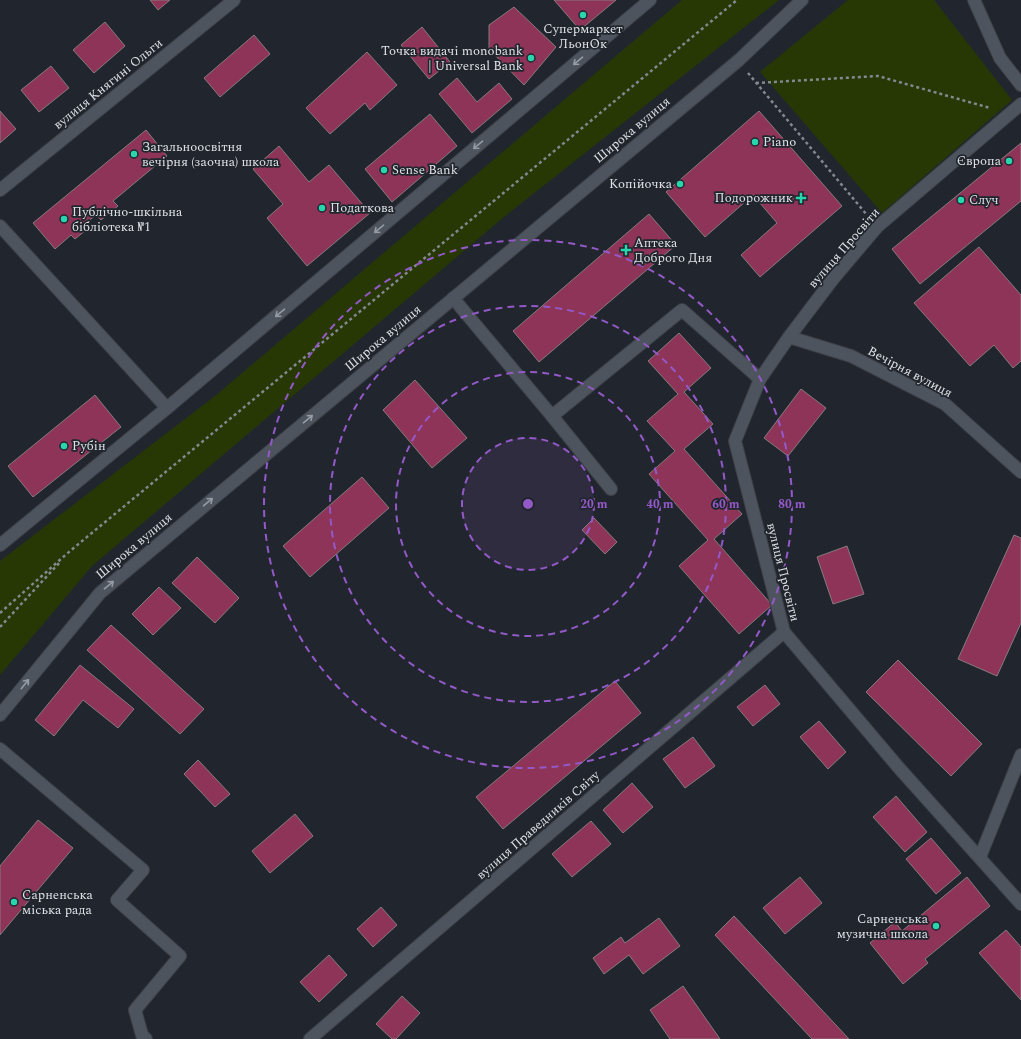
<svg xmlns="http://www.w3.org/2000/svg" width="1021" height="1039" font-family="Spectral,serif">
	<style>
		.green { fill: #273805 }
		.building { fill: #8e3458; stroke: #867a7d }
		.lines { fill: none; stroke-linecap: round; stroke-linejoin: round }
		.minor-casing { stroke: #3e4148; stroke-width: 14 }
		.path { stroke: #84888f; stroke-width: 2.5; stroke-dasharray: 3 3; stroke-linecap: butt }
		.minor { stroke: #4e545d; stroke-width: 12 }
		.oneway { stroke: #969aa2 }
		.ring { fill: none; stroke: #9459c9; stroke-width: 2; stroke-dasharray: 7 5 }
		.poi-dot { fill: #28d5ad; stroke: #21262e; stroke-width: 1.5 }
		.labels { text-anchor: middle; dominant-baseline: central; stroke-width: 3.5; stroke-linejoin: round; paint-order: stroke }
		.poi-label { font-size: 13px; fill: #dee1e6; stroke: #21262e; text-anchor: start }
		.street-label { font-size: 13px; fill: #dee1e6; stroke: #21262e }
		.centre { fill: #9459c9; stroke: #21262e; stroke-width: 2 }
		.ring-label { font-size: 12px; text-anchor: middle; font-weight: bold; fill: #9459c9; stroke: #21262e; stroke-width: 3.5; stroke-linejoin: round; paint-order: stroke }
	</style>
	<rect width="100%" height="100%" fill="#21262e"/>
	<g class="green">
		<path d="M682,0H779L504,217L92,566L0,675V561L215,396Z"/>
		<path d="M848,0H934L1012,100L882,213L760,72Z"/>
	</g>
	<g class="building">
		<path d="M150,0H170L158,10Z"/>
		<path d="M554,0H616L580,30Z"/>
		<path d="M514,7L556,47L524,85L489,49V25Z"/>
		<path d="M105,22L125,46L94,73L73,50Z"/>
		<path d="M422,27L450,62L429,79L401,45Z"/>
		<path d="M254,35L270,54L220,97L204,78Z"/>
		<path d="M367,52L397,85L370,110L365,103L330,134L306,108Z"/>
		<path d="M51,66L69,88L39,112L21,90Z"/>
		<path d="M457,78L477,102L499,83L512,99L472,133L439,94Z"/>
		<path d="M0,111L16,129L0,143Z"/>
		<path d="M759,111L842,206L760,277L741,255L777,223L753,195L705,237L666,192Z"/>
		<path d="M430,114L457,146L392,202L365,169Z"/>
		<path d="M146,130L167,156L113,201L118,206L101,220L96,215L82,226L86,230L75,239L71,235L55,249L33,223Z"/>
		<path d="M1021,143V201L920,284L892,249Z"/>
		<path d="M279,146L309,182L329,165L370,213L307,266L267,218L283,204L253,169Z"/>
		<path d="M649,214L676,245L539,362L513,331Z"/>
		<path d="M979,247L1021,295V361L1013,368L994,345L970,366L914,303Z"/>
		<path d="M679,333L711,368L684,392L713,424L684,449L742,514L714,539L772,605L739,634L679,566L708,540L649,474L675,451L647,421L678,394L648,361Z"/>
		<path d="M415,380L467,438L432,468L383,410Z"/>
		<path d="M801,389L826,408L788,456L764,438Z"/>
		<path d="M95,395L121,427L33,497L8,466Z"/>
		<path d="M362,477L389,508L310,577L283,546Z"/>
		<path d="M594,518L617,542L605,554L582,530Z"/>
		<path d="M1014,535L1021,538V623L997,676L958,659Z"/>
		<path d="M847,546L864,594L833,604L817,557Z"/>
		<path d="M197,557L239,598L215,623L172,583Z"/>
		<path d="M159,587L181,608L153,635L132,614Z"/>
		<path d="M111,625L204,709L180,734L87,650Z"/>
		<path d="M898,660L982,744L951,776L866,692Z"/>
		<path d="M80,665L134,709L118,728L83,700L54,736L35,720Z"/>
		<path d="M615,681L641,713L503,829L476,797Z"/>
		<path d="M765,685L780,704L753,726L737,707Z"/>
		<path d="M819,721L846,752L828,769L800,737Z"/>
		<path d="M693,737L715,766L685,788L663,759Z"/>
		<path d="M198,760L230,794L215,807L184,774Z"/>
		<path d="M632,783L653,807L623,833L603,810Z"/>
		<path d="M896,796L927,832L905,852L873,817Z"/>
		<path d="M295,814L313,836L270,873L252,851Z"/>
		<path d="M38,820L73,848L0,935V866Z"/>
		<path d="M591,821L611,844L572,877L552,854Z"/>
		<path d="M931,838L961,873L936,894L906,859Z"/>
		<path d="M800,877L822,903L785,934L763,908Z"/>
		<path d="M967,877L990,906L925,959L928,963L903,984L870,943L895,922L902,931Z"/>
		<path d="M381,907L397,925L373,947L357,929Z"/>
		<path d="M734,916L849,1039H812L715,935Z"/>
		<path d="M659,918L680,946L643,974L629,955L604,974L593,958L621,937L625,943Z"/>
		<path d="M1006,930L1021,947V1000L979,953Z"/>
		<path d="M329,955L347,975L319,1002L300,982Z"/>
		<path d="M683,986L720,1039H670L650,1010Z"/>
		<path d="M402,996L420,1013L396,1039H392L376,1024Z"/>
	</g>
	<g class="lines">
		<g class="minor-casing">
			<g id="minor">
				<path d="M974,0L1000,58L1021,85"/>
				<path d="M1021,104L877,227L833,279L789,337L760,379L735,441L784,632L899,768L1021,904"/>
				<path d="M0,190L234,0"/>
				<path d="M0,226L167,408"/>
				<path d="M453,298L552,416L682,310L760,379"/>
				<path d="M789,337L851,356L945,404L1021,472"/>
				<path d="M552,416L611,489"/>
				<path d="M0,545L167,408L650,0"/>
				<path d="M0,715L100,593L739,60L802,0"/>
				<path d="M0,749L143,870L117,900L180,956L135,1010L142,1035L146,1039"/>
				<path d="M980,857L1021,755"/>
				<path d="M310,1039L784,632"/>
			</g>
		</g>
		<g class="path">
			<path d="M748,73L867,215"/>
			<path d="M756,83L878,76L990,108"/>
			<path d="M0,613L70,551L737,0"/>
			<path d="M0,627L61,561"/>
		</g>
		<use href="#minor" class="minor"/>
	</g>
	<defs><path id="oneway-shaft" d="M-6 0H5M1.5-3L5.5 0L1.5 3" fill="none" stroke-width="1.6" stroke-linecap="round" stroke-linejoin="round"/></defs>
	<g class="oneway">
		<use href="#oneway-shaft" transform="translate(578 61) rotate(140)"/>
		<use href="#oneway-shaft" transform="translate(478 145) rotate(140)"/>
		<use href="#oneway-shaft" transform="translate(379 229) rotate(140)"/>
		<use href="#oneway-shaft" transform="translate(280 313) rotate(140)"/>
		<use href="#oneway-shaft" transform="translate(308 419) rotate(-40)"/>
		<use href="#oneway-shaft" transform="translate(208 502) rotate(-40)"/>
		<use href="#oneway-shaft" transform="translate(109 585) rotate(-40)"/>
		<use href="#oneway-shaft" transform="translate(25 684) rotate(-51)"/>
	</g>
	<circle cx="528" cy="504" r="66" fill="#9459c9" fill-opacity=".12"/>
	<g class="ring">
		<circle cx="528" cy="504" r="66"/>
		<circle cx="528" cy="504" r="132"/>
		<circle cx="528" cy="504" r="198"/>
		<circle cx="528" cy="504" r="264"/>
	</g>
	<g class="poi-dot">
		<circle cx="583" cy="15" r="4"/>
		<circle cx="531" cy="58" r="4"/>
		<circle cx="755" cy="142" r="4"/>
		<circle cx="134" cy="154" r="4"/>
		<circle cx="1009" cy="161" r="4"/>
		<circle cx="384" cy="170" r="4"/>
		<circle cx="680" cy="184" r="4"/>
		<path d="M799 192h4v4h4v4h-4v4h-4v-4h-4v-4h4z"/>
		<circle cx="961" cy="200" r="4"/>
		<circle cx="322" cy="208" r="4"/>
		<circle cx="64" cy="219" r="4"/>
		<path d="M624 244h4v4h4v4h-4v4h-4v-4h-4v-4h4z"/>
		<circle cx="64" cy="446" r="4"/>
		<circle cx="14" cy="902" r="4"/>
		<circle cx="936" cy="926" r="4"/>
	</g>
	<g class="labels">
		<g class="poi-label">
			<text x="583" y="29" text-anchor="middle">Супермаркет<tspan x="583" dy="15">ЛьонОк</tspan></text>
			<text x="523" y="51" text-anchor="end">Точка видачі monobank<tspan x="523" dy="15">| Universal Bank</tspan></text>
			<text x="763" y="142">Piano</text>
			<text x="142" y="147">Загальноосвітня<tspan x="142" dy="15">вечірня (заочна) школа</tspan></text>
			<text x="1001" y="161" text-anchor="end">Європа</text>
			<text x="392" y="170">Sense Bank</text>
			<text x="672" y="184" text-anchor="end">Копійочка</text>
			<text x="793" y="198" text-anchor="end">Подорожник</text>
			<text x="969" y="200">Случ</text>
			<text x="330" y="208">Податкова</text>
			<text x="72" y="212">Публічно-шкільна<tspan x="72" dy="15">бібліотека №1</tspan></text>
			<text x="634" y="243">Аптека<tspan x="634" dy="15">Доброго Дня</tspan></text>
			<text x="72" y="446">Рубін</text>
			<text x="22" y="895">Сарненська<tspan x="22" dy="15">міська рада</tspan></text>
			<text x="928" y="919" text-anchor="end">Сарненська<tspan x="928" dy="15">музична школа</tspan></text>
		</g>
		<g class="street-label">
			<text transform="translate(108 84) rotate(-39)">вулиця Княгині Ольги</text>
			<text transform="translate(632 130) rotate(-40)">Широка вулиця</text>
			<text transform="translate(844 248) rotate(-49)">вулиця Просвіти</text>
			<text transform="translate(383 338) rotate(-40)">Широка вулиця</text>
			<text transform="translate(910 372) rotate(28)">Вечірня вулиця</text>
			<text transform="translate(134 546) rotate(-40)">Широка вулиця</text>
			<text transform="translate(783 572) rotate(76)">вулиця Просвіти</text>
			<text transform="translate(538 825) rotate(-41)">вулиця Праведників Світу</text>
		</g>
	</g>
	<circle cx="528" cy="504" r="6" class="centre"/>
	<g class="ring-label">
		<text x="594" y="508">20 m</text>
		<text x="660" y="508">40 m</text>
		<text x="726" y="508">60 m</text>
		<text x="792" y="508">80 m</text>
	</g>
</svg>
